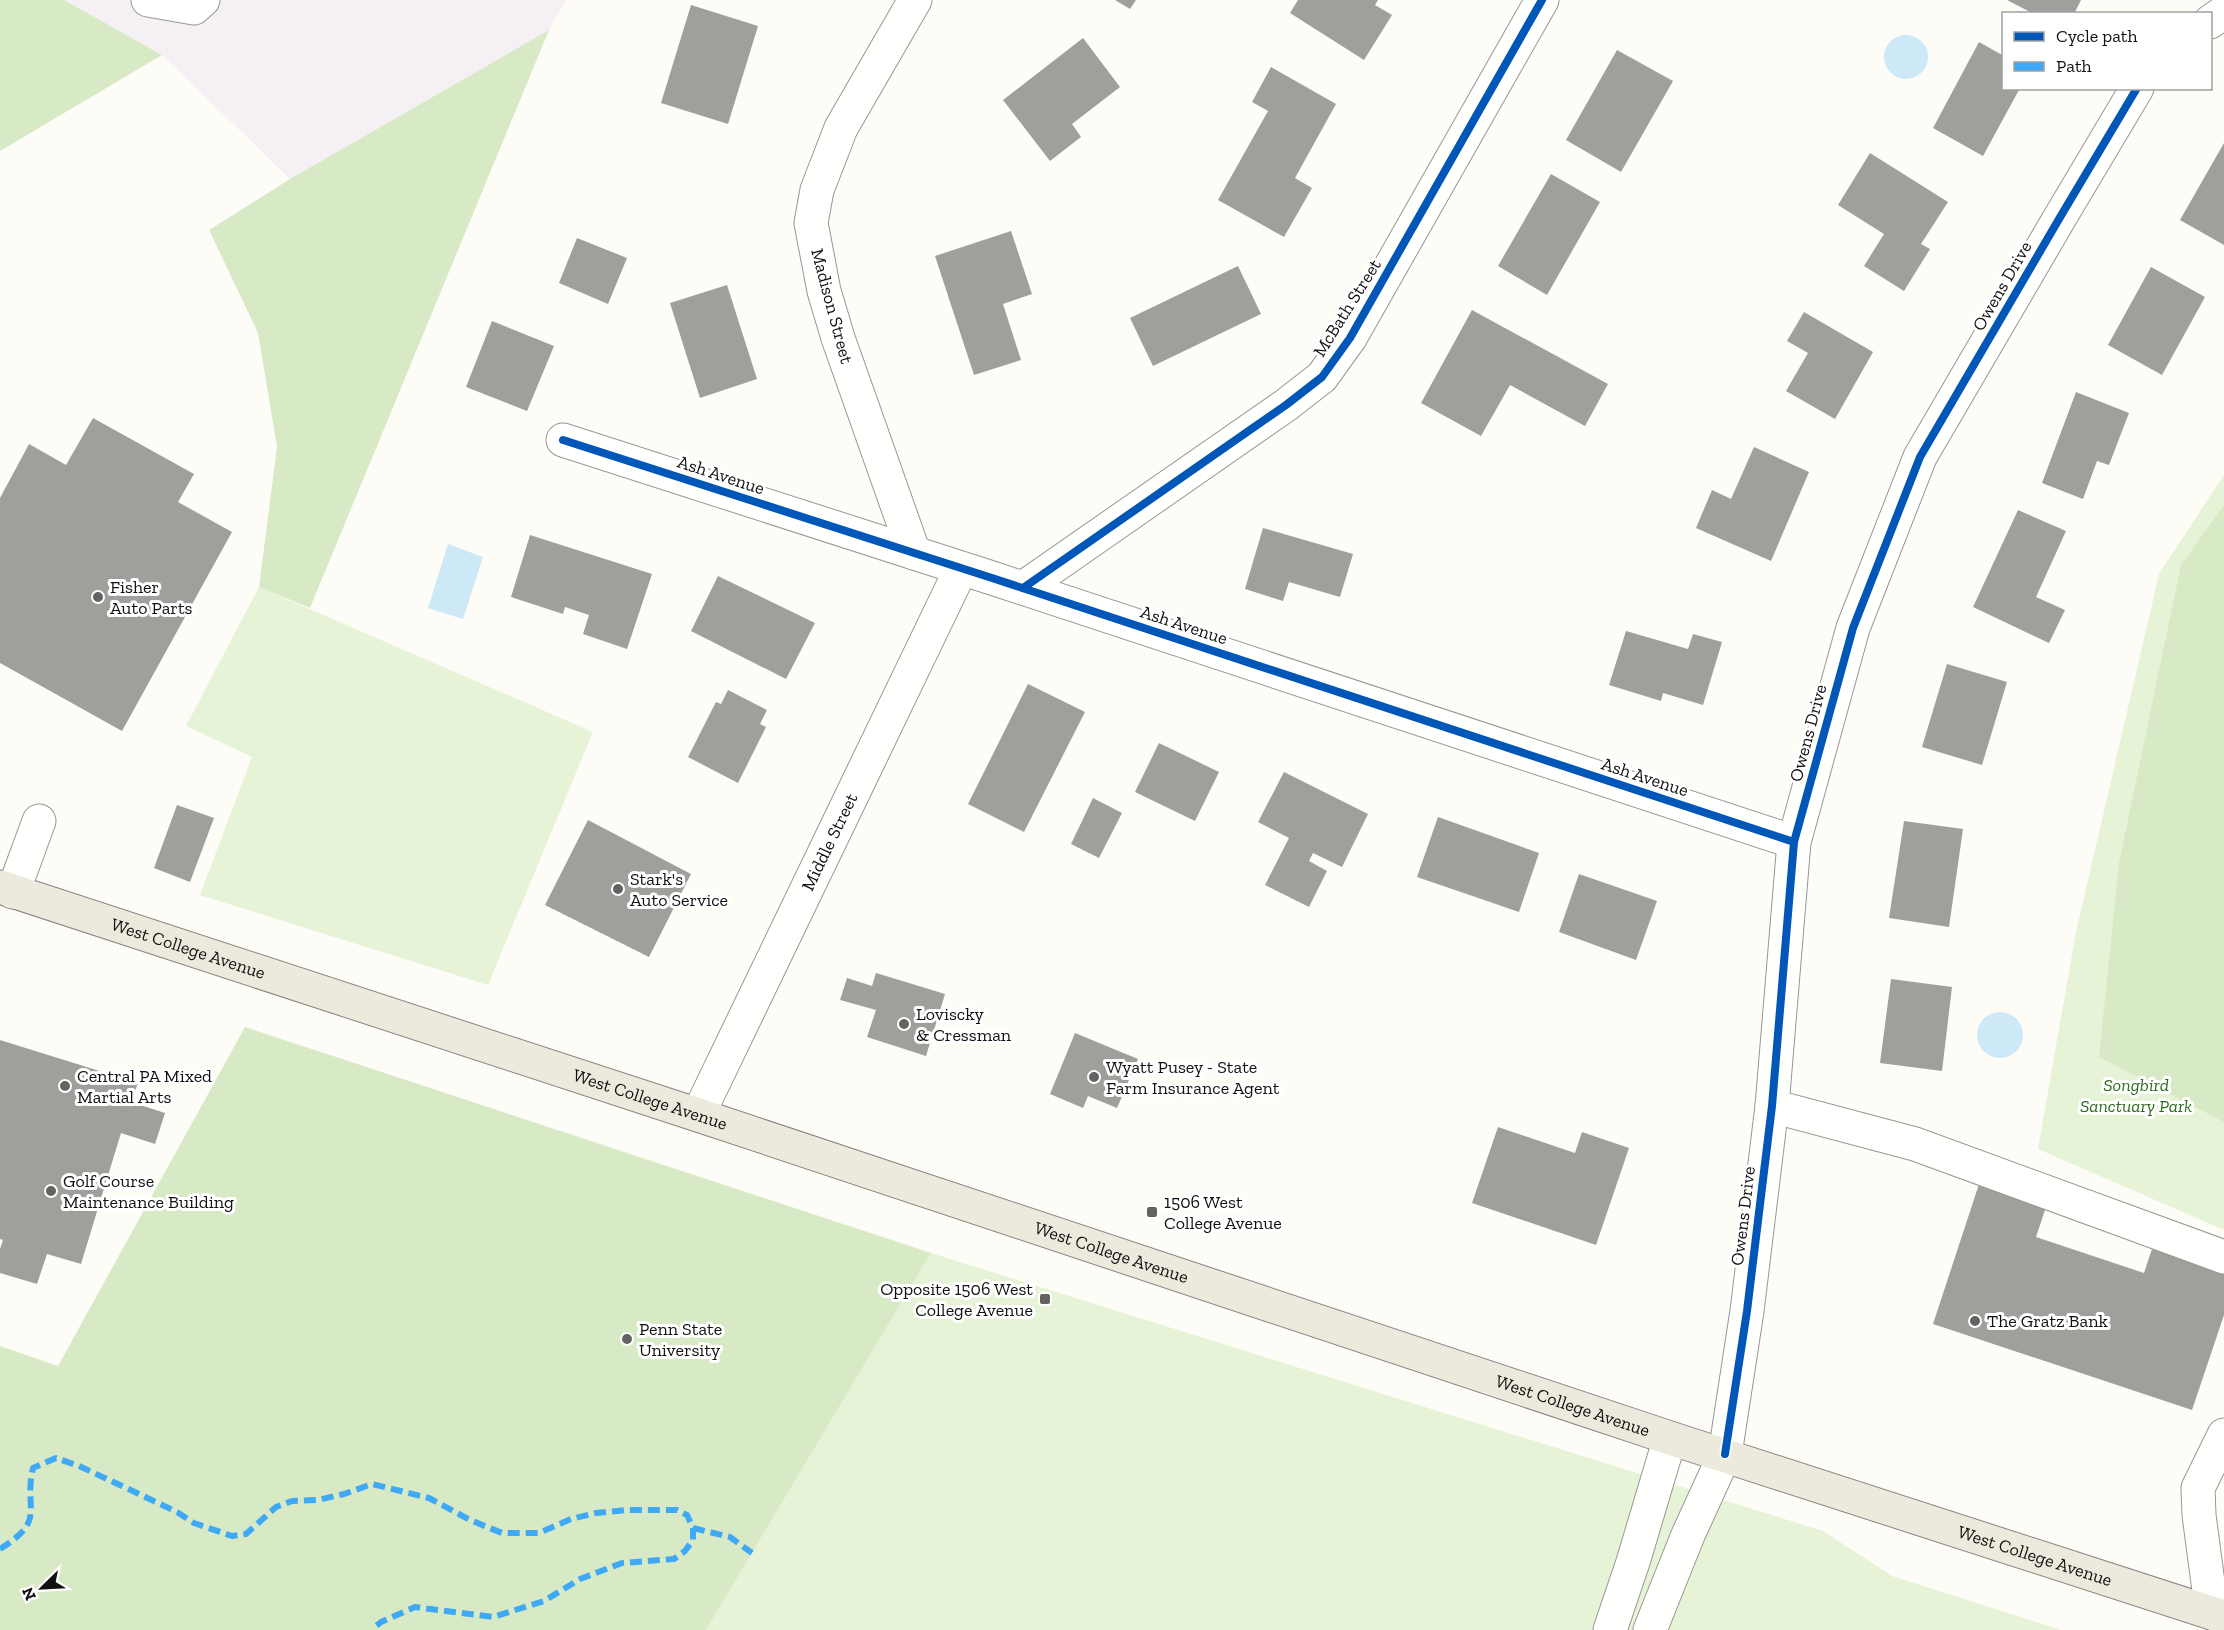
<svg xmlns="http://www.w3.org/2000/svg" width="2224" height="1630" font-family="'Zilla Slab',serif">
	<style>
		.industrial { fill: #f5f0f3 }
		.green { fill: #e7f3d7 }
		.forest { fill: #d8eac5 }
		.water { fill: #cde8f7 }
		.building { fill: #a19f9c }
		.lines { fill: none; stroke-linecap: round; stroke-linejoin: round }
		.minor-casing { stroke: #979795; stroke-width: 35 }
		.major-casing { stroke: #858482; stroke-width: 35 }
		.minor { stroke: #fffffe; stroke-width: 33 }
		.major { stroke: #ede9dc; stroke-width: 33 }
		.quiet { stroke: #3fa9f5; stroke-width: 6; stroke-dasharray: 12 6; stroke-linecap: butt }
		.cycleway-casing { stroke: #fff; stroke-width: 11 }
		.cycleway { stroke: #0057b8; stroke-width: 8 }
		.poi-dot { fill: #646362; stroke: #fff; stroke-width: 2 }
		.labels { text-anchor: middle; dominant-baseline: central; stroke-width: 6; stroke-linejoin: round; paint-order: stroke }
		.street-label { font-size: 18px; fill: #111; stroke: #fff }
		.poi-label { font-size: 18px; fill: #111; stroke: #fff; text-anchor: start }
		.park-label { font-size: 18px; font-style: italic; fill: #2f6b1f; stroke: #fff }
	</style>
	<rect width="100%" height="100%" fill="#fdfcf7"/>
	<path class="industrial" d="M64,0H566L549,30L290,179L162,55Z"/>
	<g class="green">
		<path d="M2224,475V1230L2038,1149L2076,932L2159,574Z"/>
		<path d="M259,587L593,732L488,985L200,895L252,757L186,726Z"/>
		<path d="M931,1253L1823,1531L1892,1576L2061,1630H706Z"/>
	</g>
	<g class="forest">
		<path d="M0,0H64L162,55L0,151Z"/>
		<path d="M549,30L310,608L259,587L277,447L258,333L209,230L290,179Z"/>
		<path d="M2224,505V1122L2099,1057L2119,863L2181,565Z"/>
		<path d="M245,1027L931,1253L706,1630H0V1346L58,1366Z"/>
	</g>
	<g class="water">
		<circle cx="1906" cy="57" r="22"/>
		<path d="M448,544L483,557L463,619L428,608Z"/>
		<circle cx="2000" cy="1035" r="23"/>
	</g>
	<g class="building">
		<path d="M1115,0H1136L1130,9Z"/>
		<path d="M1298,0H1378L1375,5L1392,15L1364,60L1290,13Z"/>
		<path d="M2007,0H2081L2074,14H2034Z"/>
		<path d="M691,5L758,26L728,124L661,103Z"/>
		<path d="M1083,38L1120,87L1072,124L1081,137L1050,161L1003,100Z"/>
		<path d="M1979,42L2004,56V88H2020L1983,156L1933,128Z"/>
		<path d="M1617,50L1673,81L1621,172L1566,140Z"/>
		<path d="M1271,67L1336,104L1295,178L1312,188L1284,237L1218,200L1268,111L1252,102Z"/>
		<path d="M2224,143V245L2180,220Z"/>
		<path d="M1870,153L1948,202L1921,244L1930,249L1904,291L1864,266L1884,234L1838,205Z"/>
		<path d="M1551,174L1600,202L1547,295L1498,266Z"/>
		<path d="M1011,231L1032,294L1003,304L1021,360L974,375L935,256Z"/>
		<path d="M577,238L627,258L608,304L559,283Z"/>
		<path d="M1238,266L1261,314L1153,366L1130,318Z"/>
		<path d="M2151,267L2205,297L2162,375L2108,345Z"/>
		<path d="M727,285L757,379L700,398L670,303Z"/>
		<path d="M1472,310L1608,384L1585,426L1510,385L1481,436L1421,403Z"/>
		<path d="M1804,312L1873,352L1835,419L1786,391L1808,353L1787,341Z"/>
		<path d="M492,321L554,346L527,411L466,387Z"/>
		<path d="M2076,392L2129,413L2109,465L2097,461L2083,499L2042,483Z"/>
		<path d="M93,418L194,474L178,502L232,532L122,731L0,663V498L29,444L66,465Z"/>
		<path d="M1754,447L1809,472L1771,561L1696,528L1712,490L1731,499Z"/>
		<path d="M2018,510L2066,531L2036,597L2065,610L2049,643L1973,607Z"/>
		<path d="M1263,528L1353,554L1340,597L1289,582L1283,601L1245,589Z"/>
		<path d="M530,535L652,574L627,649L583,634L589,615L565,607L563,614L511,597Z"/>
		<path d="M718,576L815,623L786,679L691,631Z"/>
		<path d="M1626,631L1688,649L1693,634L1722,642L1703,705L1663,693L1661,701L1609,685Z"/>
		<path d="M1947,664L2007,682L1982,765L1922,747Z"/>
		<path d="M1028,684L1085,712L1024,832L968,804Z"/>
		<path d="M728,690L767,710L760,724L766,727L738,783L688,757L716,702L721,704Z"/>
		<path d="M1159,743L1219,772L1195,821L1135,792Z"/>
		<path d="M1284,772L1368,814L1342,867L1313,853L1309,861L1327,871L1309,907L1265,885L1289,838L1258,822Z"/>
		<path d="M1093,798L1122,813L1099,858L1071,844Z"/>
		<path d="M177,805L214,818L190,882L154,868Z"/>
		<path d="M1438,817L1539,853L1519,912L1417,877Z"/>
		<path d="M588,820L691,874L649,957L545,905Z"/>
		<path d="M1904,821L1963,829L1949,927L1889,918Z"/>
		<path d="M1579,874L1657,901L1636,960L1559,932Z"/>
		<path d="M876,973L945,994L926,1056L867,1037L876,1010L840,1000L847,978L872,986Z"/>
		<path d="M1891,979L1952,987L1942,1071L1880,1063Z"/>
		<path d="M1075,1033L1138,1059L1117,1108L1088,1096L1083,1108L1050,1094Z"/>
		<path d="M0,1040L138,1083L131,1102L165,1113L155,1144L121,1133L81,1264L47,1254L37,1284L0,1273V1249L3,1240L0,1239Z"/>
		<path d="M1498,1127L1575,1153L1582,1132L1629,1148L1596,1245L1472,1203Z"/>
		<path d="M1981,1178L2048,1201L2036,1237L2144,1273L2152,1249L2224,1273V1315L2192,1410L1933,1324Z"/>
	</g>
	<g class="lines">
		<g class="minor-casing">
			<g id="minor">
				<path d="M148,0L194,8L203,0"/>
				<path d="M2210,22L2224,12"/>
				<path d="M563,440L992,578L1794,842"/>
				<path d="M914,553L838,338L824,291L811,223L817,190L841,128L915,0"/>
				<path d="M1023,588L1286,405L1322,377L1350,338L1542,0"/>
				<path d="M13,892L39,821"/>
				<path d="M1772,1106L1915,1144L2224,1257"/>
				<path id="s1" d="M698,1115L961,569"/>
				<path d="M2212,1613L2199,1515L2198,1488L2224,1435"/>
				<path d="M1610,1630L1633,1562L1670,1438"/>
				<path d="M1650,1630L1688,1535L1725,1454L1747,1311L1772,1106L1794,842L1853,628L1920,457L2059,219L2137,88"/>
			</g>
		</g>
		<g class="major-casing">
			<g id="major">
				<path id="s2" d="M0,887L698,1115L1670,1438L2224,1617"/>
			</g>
		</g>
		<use href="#minor" class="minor"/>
		<use href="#major" class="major"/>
		<g class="quiet">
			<path d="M693,1528L730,1537L752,1553"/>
			<path d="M0,1549C48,1519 23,1511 33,1468L56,1458L79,1466L120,1485L177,1512L194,1523L232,1536L246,1534L276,1507L292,1501L318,1500L344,1494L372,1484L429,1498L470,1520L502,1533H539L571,1519L596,1513L626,1510H677L687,1515L693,1528V1540L685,1551L674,1559L622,1563L580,1579L544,1601L493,1617L415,1607L381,1622L375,1627L374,1630"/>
		</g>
		<g class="cycleway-casing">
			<g id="cycleway">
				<path d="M563,440L992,578L1794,842"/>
				<path d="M1023,588L1286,405L1322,377L1350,338L1542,0"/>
				<path d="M1725,1454L1747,1311L1772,1106L1794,842L1853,628L1920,457L2059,219L2137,88"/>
			</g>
		</g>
		<use href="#cycleway" class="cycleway"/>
	</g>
	<g class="poi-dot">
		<circle cx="98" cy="597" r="6"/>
		<circle cx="618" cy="889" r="6"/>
		<circle cx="904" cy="1024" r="6"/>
		<circle cx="1094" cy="1077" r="6"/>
		<circle cx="65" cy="1086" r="6"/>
		<circle cx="51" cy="1191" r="6"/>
		<rect x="1146" y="1206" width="12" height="12" rx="3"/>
		<rect x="1039" y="1293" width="12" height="12" rx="3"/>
		<circle cx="1975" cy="1321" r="6"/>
		<circle cx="627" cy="1339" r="6"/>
	</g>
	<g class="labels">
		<g class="street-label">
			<text transform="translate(2002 286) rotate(-60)">Owens Drive</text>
			<text transform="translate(832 306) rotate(75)">Madison Street</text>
			<text transform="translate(1347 308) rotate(-58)">McBath Street</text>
			<text transform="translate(721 475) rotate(18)">Ash Avenue</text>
			<text transform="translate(1184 625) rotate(18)">Ash Avenue</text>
			<text transform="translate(1808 733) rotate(-75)">Owens Drive</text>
			<text transform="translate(1645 777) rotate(18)">Ash Avenue</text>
			<text stroke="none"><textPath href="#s1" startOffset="303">Middle Street</textPath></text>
			<text stroke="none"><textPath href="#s2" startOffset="198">West College Avenue</textPath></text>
			<text stroke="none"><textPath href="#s2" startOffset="684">West College Avenue</textPath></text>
			<text transform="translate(1743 1216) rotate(-83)">Owens Drive</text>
			<text stroke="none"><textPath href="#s2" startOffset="1170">West College Avenue</textPath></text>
			<text stroke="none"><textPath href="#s2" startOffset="1656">West College Avenue</textPath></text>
			<text stroke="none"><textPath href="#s2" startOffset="2142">West College Avenue</textPath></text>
		</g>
		<g class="poi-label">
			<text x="110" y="587">Fisher<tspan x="110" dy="21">Auto Parts</tspan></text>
			<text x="630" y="879">Stark's<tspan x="630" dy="21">Auto Service</tspan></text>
			<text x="916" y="1014">Loviscky<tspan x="916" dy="21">&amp; Cressman</tspan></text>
			<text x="1106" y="1067">Wyatt Pusey - State<tspan x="1106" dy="21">Farm Insurance Agent</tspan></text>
			<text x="77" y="1076">Central PA Mixed<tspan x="77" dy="21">Martial Arts</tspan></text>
			<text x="63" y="1181">Golf Course<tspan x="63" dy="21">Maintenance Building</tspan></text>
			<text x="1164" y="1202">1506 West<tspan x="1164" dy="21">College Avenue</tspan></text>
			<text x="1033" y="1289" text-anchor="end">Opposite 1506 West<tspan x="1033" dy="21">College Avenue</tspan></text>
			<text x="1987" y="1321">The Gratz Bank</text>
			<text x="639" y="1329">Penn State<tspan x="639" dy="21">University</tspan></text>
		</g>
		<g class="park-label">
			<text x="2136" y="1085">Songbird<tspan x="2136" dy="21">Sanctuary Park</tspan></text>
		</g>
	</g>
	<rect x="2002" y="12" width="210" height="78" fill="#ffffff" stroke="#a0a0a0" stroke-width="1.5"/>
	<rect x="2014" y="32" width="30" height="9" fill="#0057b8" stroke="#a0a0a0" stroke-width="1.5"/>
	<text x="2056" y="42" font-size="18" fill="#111111">Cycle path</text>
	<rect x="2014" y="62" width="30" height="9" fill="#3fa9f5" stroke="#a0a0a0" stroke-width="1.5"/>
	<text x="2056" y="72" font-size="18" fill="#111111">Path</text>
	<g transform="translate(42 1588) rotate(246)" stroke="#ffffff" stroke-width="4.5" paint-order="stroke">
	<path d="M0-4.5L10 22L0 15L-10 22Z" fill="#111111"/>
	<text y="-9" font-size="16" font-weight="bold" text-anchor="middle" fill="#111111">N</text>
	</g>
</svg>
